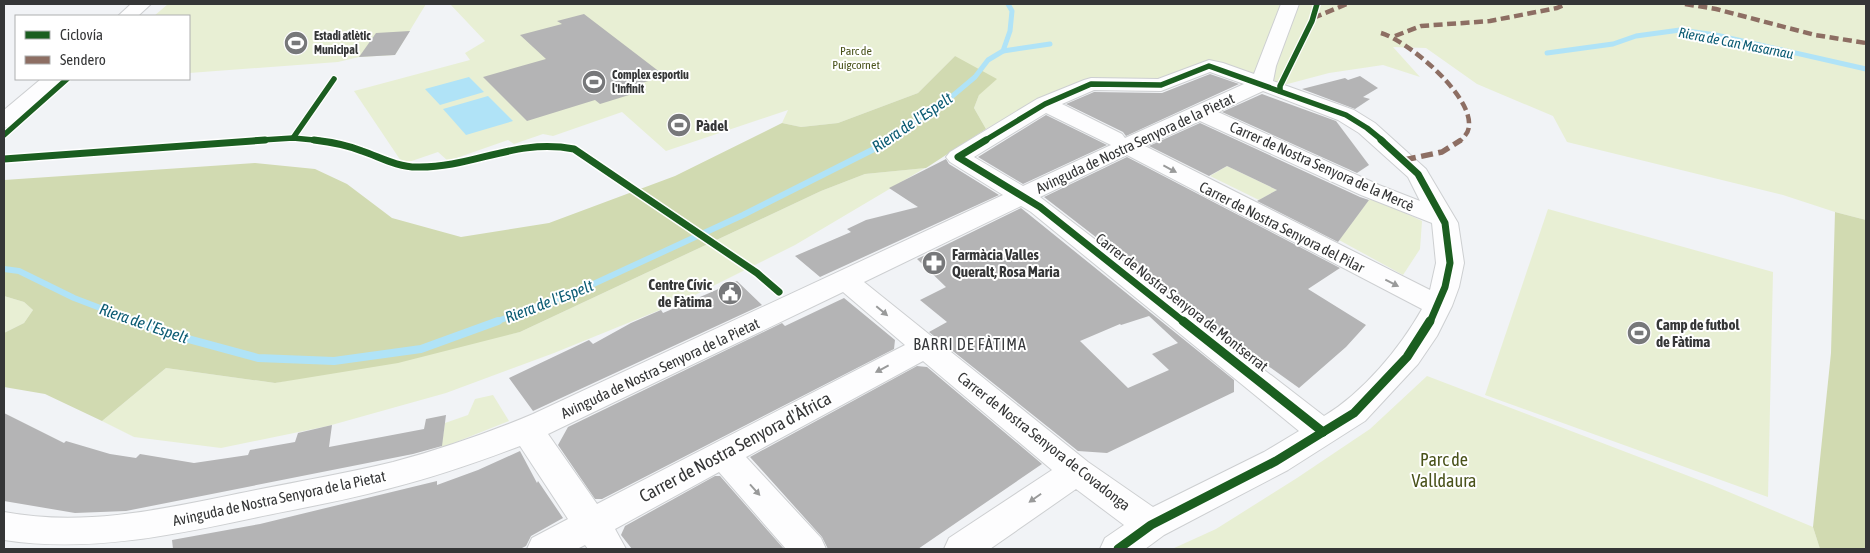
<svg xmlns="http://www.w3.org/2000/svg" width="1870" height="553" font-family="'Asap Condensed',sans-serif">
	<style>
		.green { fill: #e8efd4 }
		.forest { fill: #d1dab1 }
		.water { fill: #b0e3f7 }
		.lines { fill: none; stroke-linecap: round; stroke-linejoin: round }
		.stream-far2 { stroke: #b0e3f7; stroke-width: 5 }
		.stream-far1 { stroke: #b0e3f7; stroke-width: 6 }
		.stream { stroke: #b0e3f7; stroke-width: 8 }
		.building { fill: #b4b4b5; fill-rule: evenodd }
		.minor-casing { stroke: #cdcfd1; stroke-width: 2 }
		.minor { fill: #fdfdfe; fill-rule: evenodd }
		.quiet-far1 { stroke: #8d6e63; stroke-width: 4.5; stroke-dasharray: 9 4.5; stroke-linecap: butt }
		.quiet { stroke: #8d6e63; stroke-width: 5.5; stroke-dasharray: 12 5.5; stroke-linecap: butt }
		.cycleway-far2-casing { stroke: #fff; stroke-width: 8 }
		.cycleway-far1-casing { stroke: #fff; stroke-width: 10 }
		.cycleway-casing { stroke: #fff; stroke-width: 12 }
		.cycleway-far2 { stroke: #1b5e20; stroke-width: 5.5 }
		.cycleway-far1 { stroke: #1b5e20; stroke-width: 7 }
		.cycleway { stroke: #1b5e20; stroke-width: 9 }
		.oneway { fill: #999a9a }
		.labels { text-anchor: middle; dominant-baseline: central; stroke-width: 4; stroke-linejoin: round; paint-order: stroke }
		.far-poi-label { font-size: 12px; font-weight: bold; fill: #353637; stroke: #fff; text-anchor: start }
		.far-park-label { font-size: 12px; fill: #49521a; stroke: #fff }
		.far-water-label { font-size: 14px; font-style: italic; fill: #0b5b73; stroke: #fff }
		.poi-label { font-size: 15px; font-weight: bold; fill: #353637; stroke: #fff; text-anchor: start }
		.street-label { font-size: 15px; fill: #353637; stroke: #fff }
		.water-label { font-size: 16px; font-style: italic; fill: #0b5b73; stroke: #fff }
		.neighbourhood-label { font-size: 16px; letter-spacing: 1px; fill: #37393c; stroke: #fff }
		.near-street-label { font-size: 18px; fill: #353637; stroke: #fff }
		.near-park-label { font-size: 18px; fill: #49521a; stroke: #fff }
	</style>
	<rect width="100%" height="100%" fill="#f1f3f6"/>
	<g class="green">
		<path d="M168,4H426L395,55L359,57L338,62L189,73V16H154Z"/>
		<path d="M450,4H1866V220L1835,212L1783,195L1567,142L1553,116L1477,84L1426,48L1393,47L1420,77L1383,65L1329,73L1280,86L1208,60L1154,80L1089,78L1039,99L986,129L974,108L979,95L955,56L918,93L838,123L801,127L782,123L788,110L666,151L622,112L553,136L543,134L514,144L508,140L448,161L438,152L403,164L354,91L470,60L465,53L485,41Z"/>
		<path d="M1227,166L1277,190L1259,200L1210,176Z"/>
		<path d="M925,168L795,245L687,299L554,353L446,393L328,426L221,448L134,437L102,421L166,368L275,383L520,332L821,191L865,174Z"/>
		<path d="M1371,197L1422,221L1420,249L1403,275L1339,240Z"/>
		<path d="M1548,209L1773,272L1768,497L1485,395Z"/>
		<path d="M4,296L24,302L33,310L24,323L4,333Z"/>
		<path d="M1427,376L1712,485L1813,527L1820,549H1172L1216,529L1297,478L1370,429Z"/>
		<path d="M493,395L509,421L441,448L445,423L468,415L475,399Z"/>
	</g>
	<g class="forest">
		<path d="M955,56L997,79L979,95L974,108L986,129L926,168L865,174L821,191L520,332L398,363L275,383L166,368L102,421L45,394L4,387V333L24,323L33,310L24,302L4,296V180L255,163L315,169L347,184L392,218L461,237L549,223L675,176L782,123L801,127L838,123L918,93Z"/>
		<path d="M1835,212L1866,220V549H1820L1813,527L1831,353Z"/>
	</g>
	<g class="water">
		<path d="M469,77L484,92L440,105L425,89Z"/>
		<path d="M488,96L513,121L466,135L443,109Z"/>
	</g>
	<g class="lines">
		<g class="stream-far2">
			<path d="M1003,51L1050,44"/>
			<path d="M1547,53L1613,44L1636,36L1680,30L1716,35L1866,69"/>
			<path d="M886,141L950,98L975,77L988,60L1003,51L1010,31L1012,11L1008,4"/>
		</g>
		<g class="stream-far1">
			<path d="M4,269L19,271L74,298L137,322"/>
			<path d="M495,322L576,292L743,215L876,148L888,140"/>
		</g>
		<path class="stream" d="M133,321L166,333L258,358L334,361L421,349L498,321"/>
	</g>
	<g class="building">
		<path d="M584,14L665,76L635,85L642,91L600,104L595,100L527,121L483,77L546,59L520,35L562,24L557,21Z"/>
		<path d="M410,31L395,55L359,57L376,33Z"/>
		<path d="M1210,74L1239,84L1126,136L1123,132L1066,104L1094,92L1162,93Z"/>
		<path d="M1360,76L1378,88L1363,97L1370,99L1355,109L1302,89L1345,78L1348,80Z"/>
		<path d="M1262,94L1336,121L1369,165L1357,173L1222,112Z"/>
		<path d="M1046,115L1107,145L1023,184L978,157Z"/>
		<path d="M1200,123L1360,197L1369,200L1338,242L1257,201L1277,190L1227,166L1209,176L1149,146Z"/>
		<path d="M1127,157L1340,268L1308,289L1366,325L1346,347L1299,388L1232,340L1233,343L1044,197Z"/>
		<path d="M946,159L949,164L999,195L820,277L795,256L851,232L847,229L866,220L918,207L889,188Z"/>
		<path d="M1021,208L1234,380V392L1107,453L1078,451L929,332L947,322L920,300L946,287L917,259ZM1149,316L1178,343L1152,354L1169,370L1128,388L1080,341L1120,324L1121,325Z"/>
		<path d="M737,281L762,305L533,411L509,378L589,340L593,344L631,323L661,310L663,313Z"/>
		<path d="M844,298L895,340L894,349L602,499H595L558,445L568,427L782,323L785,326Z"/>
		<path d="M917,366L927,367L1042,464L918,549H828L822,537L750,457Z"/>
		<path d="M4,413L64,443L66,441L110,454L136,458L140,454L194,463L248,455L250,450L295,442L298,433L332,425L329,447L424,429L426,419L446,415L442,446L413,454L126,511L75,513L4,501Z"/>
		<path d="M520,451L537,483L538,481L563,518L531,536L526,546L520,549H173L172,540L260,524L437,481V485L478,470Z"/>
		<path d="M715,476H720L784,549H632L621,535L625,526Z"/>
	</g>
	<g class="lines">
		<g class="minor-casing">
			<g id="minor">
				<path d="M131,4H151L138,16H118Z"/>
				<path d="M1281,4H1299L1276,66L1273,81L1354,110L1375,123L1426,169L1458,223L1464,263L1459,287L1452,306L1437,336L1418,364L1365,421L1288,470L1164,535L1145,549H1100L1105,538L1124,525L1076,489L990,549H944L949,538L1052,470L923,361L746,457L821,538L826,549H786L719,472L615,529L626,549H588L585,545L577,549H527L532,538L568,519L520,446C478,462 435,477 391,488C347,500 302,508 258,517C174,535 89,553 4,540V512C89,528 172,507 256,490C301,481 348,473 393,462C441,449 488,433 533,414L1003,195L950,162L946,157L950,152L1037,99L1084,80L1091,78L1158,79L1209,60L1223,63L1254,74ZM1210,72L1244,84L1125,138L1122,134L1062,104L1094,90L1161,91ZM1263,91L1338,120L1359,133L1408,177L1420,201L1379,185L1218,112ZM1046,113L1111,145L1023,186L974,157ZM1200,121L1361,195L1432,223L1436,263L1430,290L1145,146ZM1127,155L1422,309C1400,348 1363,393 1324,416L1040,197ZM1021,206L1031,212L1299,431L1264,452L1153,507L1088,462L864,282ZM843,292L905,345L597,504L548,434Z"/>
				<path d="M41,79H63L12,126L4,128V110Z"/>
			</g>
		</g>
		<use href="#minor" class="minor"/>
		<g class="quiet-far1">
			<path d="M1685,4L1716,9L1815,35L1866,43"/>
			<path d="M1313,18L1347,4"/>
			<path d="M1381,33C1408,41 1471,94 1469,125C1469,132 1465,136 1460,141"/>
			<path d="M1395,36L1421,26L1490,21L1557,8L1566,4"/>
		</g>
		<path class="quiet" d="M1404,160L1442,152L1461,140"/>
		<g class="cycleway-far2-casing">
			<g id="cycleway-far2">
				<path d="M1280,91V86L1312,21L1317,4"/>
				<path d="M4,135L67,79"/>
				<path d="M293,138L334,79"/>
				<path d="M248,141L293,138L324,141"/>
				<path d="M984,141L1045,104L1091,84L1161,85L1209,66L1346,115L1367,128L1383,141"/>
			</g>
		</g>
		<g class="cycleway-far1-casing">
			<g id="cycleway-far1">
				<path d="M314,140C331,142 347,145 362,151C380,157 397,167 417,167C474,168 514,138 574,149L757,273L779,292"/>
				<path d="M986,140L958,157L1040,207L1184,322"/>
				<path d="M1381,140L1418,174L1445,223L1450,263L1445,287L1430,322"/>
				<path d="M4,159L265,140"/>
			</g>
		</g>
		<g class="cycleway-casing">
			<g id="cycleway">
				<path d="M1183,321L1323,432"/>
				<path d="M1323,432L1354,413L1407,357L1430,321"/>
				<path d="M1118,549L1151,525L1276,461L1323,432"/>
			</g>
		</g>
		<use href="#cycleway-far2" class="cycleway-far2"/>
		<use href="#cycleway-far1" class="cycleway-far1"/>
		<use href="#cycleway" class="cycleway"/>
	</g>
	<defs><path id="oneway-solid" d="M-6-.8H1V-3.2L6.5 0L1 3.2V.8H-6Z" transform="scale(1.25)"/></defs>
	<g class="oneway">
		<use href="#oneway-solid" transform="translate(1170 169) rotate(28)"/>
		<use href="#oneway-solid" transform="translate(1392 283) rotate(27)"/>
		<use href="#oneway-solid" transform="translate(882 311) rotate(40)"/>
		<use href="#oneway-solid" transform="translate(882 369) rotate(152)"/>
		<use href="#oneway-solid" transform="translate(755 490) rotate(48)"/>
		<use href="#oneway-solid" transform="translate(1035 498) rotate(145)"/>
	</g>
	<defs>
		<g id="stadium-disc" transform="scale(1.25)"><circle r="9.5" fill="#77787a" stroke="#fff"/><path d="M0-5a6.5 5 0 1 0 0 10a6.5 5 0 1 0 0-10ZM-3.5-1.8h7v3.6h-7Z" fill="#fff"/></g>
		<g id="pharmacy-disc" transform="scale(1.25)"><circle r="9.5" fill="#77787a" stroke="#fff"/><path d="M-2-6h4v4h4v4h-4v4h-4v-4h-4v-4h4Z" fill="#fff"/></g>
		<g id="civic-disc" transform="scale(1.25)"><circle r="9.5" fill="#77787a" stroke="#fff"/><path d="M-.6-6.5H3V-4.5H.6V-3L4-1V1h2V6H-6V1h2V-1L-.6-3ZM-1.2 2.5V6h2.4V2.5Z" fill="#fff"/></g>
	</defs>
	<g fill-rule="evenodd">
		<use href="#stadium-disc" x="296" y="43"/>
		<use href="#stadium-disc" x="594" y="82"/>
		<use href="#stadium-disc" x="679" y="125"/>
		<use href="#pharmacy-disc" x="934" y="263"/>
		<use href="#civic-disc" x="730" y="293"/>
		<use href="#stadium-disc" x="1639" y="333"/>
	</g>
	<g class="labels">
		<g class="far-poi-label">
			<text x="314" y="36">Estadi atlètic<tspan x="314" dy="14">Municipal</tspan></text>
			<text x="612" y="75">Complex esportiu<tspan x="612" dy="14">l'Infinit</tspan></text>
		</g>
		<g class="far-park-label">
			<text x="856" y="51">Parc de<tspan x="856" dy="14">Puigcornet</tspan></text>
		</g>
		<g class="far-water-label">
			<text transform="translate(1736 43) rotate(11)">Riera de Can Masarnau</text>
		</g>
		<g class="poi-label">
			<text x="696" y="125">Pàdel</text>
			<text x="952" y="254">Farmàcia Valles<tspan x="952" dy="17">Queralt, Rosa Maria</tspan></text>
			<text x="712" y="284" text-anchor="end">Centre Cívic<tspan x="712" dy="17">de Fàtima</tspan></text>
			<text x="1656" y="324">Camp de futbol<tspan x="1656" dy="17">de Fàtima</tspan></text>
		</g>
		<g class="street-label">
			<text transform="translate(1135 143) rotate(-25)">Avinguda de Nostra Senyora de la Pietat</text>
			<text transform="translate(1322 166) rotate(24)">Carrer de Nostra Senyora de la Mercè</text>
			<text transform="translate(1282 227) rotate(27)">Carrer de Nostra Senyora del Pilar</text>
			<text transform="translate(1182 302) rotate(38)">Carrer de Nostra Senyora de Montserrat</text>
			<text transform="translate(660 368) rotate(-25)">Avinguda de Nostra Senyora de la Pietat</text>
			<text transform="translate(1044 441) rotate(38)">Carrer de Nostra Senyora de Covadonga</text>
			<text transform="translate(279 498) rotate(-12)">Avinguda de Nostra Senyora de la Pietat</text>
		</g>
		<g class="water-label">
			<text transform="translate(912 122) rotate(-34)">Riera de l'Espelt</text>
			<text transform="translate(549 301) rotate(-21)">Riera de l'Espelt</text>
			<text transform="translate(144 323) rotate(19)">Riera de l'Espelt</text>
		</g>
		<g class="neighbourhood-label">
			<text x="970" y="344">BARRI DE FÀTIMA</text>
		</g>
		<g class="near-street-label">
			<text transform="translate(735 447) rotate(-28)">Carrer de Nostra Senyora d'Àfrica</text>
		</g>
		<g class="near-park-label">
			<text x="1444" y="459">Parc de<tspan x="1444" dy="21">Valldaura</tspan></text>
		</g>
	</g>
	<rect width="1870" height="553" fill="none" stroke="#353637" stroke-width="10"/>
	<rect x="15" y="15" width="175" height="65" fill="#ffffff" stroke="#aeafaf"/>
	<rect x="25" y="31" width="25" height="8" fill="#1b5e20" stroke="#aeafaf"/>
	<text x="60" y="40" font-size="15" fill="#353637">Ciclovía</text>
	<rect x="25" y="56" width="25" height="8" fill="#8d6e63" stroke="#aeafaf"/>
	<text x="60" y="65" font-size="15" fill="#353637">Sendero</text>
</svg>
